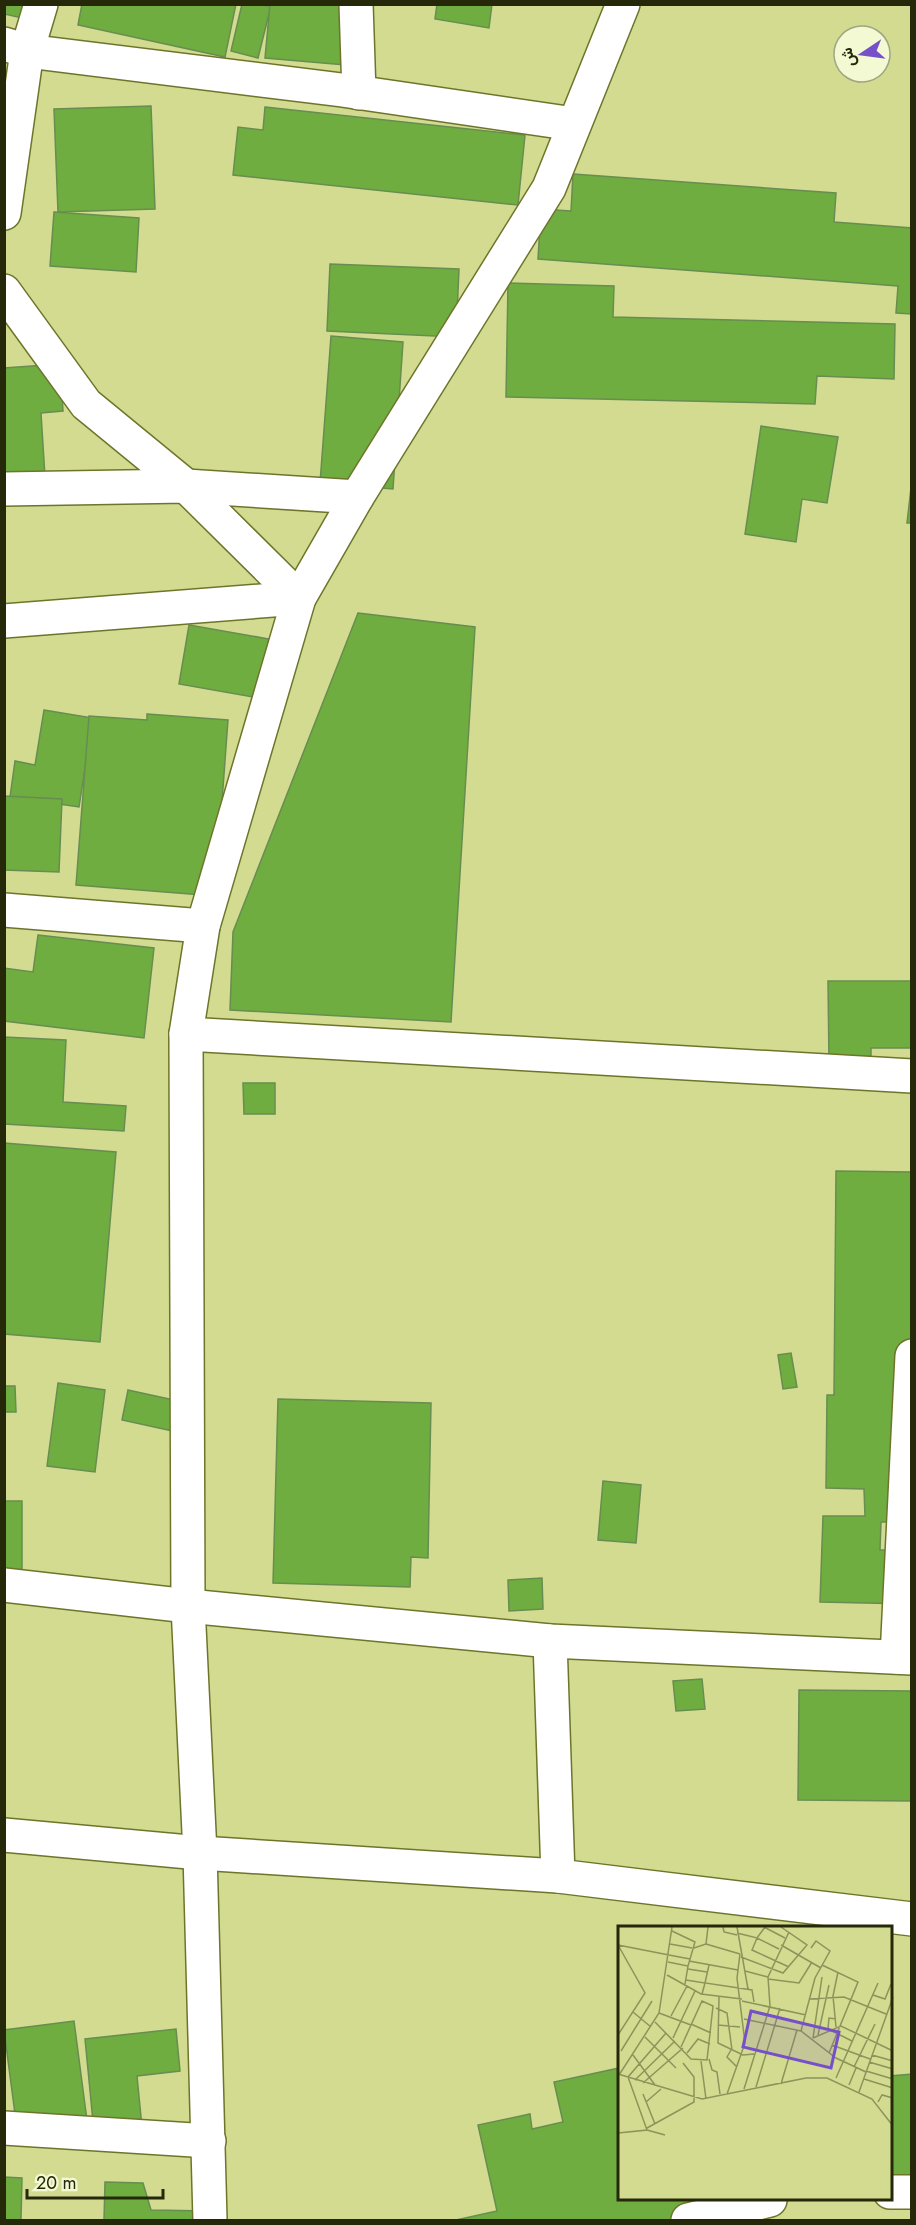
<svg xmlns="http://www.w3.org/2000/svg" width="916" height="2225" font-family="Jost,Vazirmatn,sans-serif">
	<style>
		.building { fill: #6fad41; stroke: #688d50; stroke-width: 1.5 }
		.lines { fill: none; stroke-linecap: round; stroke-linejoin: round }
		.minor-casing { stroke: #6e752b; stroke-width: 36 }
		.minor { stroke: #fff; stroke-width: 33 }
		.inset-road { fill: none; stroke: #8d935a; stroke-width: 1.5 }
		.view { fill: #7650c9; fill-opacity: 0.15; stroke: #7650c9; stroke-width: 3 }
		.inset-edge { fill: none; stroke: #252809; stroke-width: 3 }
	</style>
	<rect width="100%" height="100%" fill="#d2db90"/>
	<g class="building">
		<path d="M4,4H49L45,23L4,14Z"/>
		<path d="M82,4H236L225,57L78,25Z"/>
		<path d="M242,4L271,6L258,58L231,51Z"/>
		<path d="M270,4H362L357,66L265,58Z"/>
		<path d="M437,4H492L489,28L435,19Z"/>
		<path d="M151,106L155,209L58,212L54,109Z"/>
		<path d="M265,107L525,135L518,205L233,175L238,127L263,130Z"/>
		<path d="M573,174L836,193L834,222L912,228V314L896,313L898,286L538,259L541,209L571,211Z"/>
		<path d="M54,212L139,218L136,272L50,266Z"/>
		<path d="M330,264L459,269L456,337L327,331Z"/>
		<path d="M508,283L614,286L613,317L895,324L894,379L817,376L815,404L506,397Z"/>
		<path d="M331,336L403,342L393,489L320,483Z"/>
		<path d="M60,364L63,411L41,413L45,477L4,479V368Z"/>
		<path d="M761,426L838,437L827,503L802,499L796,542L745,534Z"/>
		<path d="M912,479V523H907Z"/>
		<path d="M358,613L475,627L451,1022L230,1010L233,932Z"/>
		<path d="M189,625L269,639L259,698L179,684Z"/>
		<path d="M44,710L93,718L79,807L10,797L15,761L35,765Z"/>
		<path d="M147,714L228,720L215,896L76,885L89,716L147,720Z"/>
		<path d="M4,796L62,799L59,872L4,870Z"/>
		<path d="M38,935L154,948L144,1038L4,1021V968L33,972Z"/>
		<path d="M828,981H912V1048H871V1062H829Z"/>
		<path d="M4,1037L66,1040L63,1102L126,1106L124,1131L4,1124Z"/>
		<path d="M243,1083H275V1114H244Z"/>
		<path d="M4,1143L116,1152L100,1342L4,1334Z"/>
		<path d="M836,1171L912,1172V1522H881L880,1550H911L910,1604L820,1602L823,1516H865L864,1489L826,1488L827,1395H834Z"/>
		<path d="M791,1353L797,1387L783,1389L778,1355Z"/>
		<path d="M58,1383L105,1390L95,1472L47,1466Z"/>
		<path d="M4,1386H15L16,1412H4Z"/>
		<path d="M128,1390L188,1403L182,1433L122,1420Z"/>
		<path d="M278,1399L431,1403L428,1558L411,1557L410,1587L273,1583Z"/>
		<path d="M603,1481L641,1485L636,1543L598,1540Z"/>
		<rect x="4" y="1501" width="18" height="69"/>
		<path d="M542,1578L543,1609L509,1611L508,1580Z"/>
		<path d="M702,1679L705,1709L676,1711L673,1681Z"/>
		<path d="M799,1690L912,1691V1801L798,1800Z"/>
		<path d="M74,2021L88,2128L18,2137L4,2030Z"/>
		<path d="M176,2029L180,2071L137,2076L142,2127L94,2132L85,2039Z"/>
		<path d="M619,2068V2200H695L699,2220H456L497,2211L478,2125L530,2114L532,2129L563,2122L554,2082Z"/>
		<path d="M912,2074V2192L890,2193V2076Z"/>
		<path d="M4,2177L22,2178L21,2220H4Z"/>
		<path d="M105,2182L143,2183L151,2210L208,2211V2220H104Z"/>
	</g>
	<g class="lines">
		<g class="minor-casing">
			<g id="minor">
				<path d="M356,4L359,93"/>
				<path d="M4,44L27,51L342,90L574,124"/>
				<path d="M4,213L27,51L41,4"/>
				<path d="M4,291L86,404L186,486L299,598"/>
				<path d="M4,489L186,486L357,497"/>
				<path d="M4,621L299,598"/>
				<path d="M4,910L203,926"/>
				<path d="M186,1034L912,1076"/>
				<path d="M4,1585L188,1606L550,1641L912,1658"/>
				<path d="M550,1641L558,1876"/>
				<path d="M897,1657L912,1356"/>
				<path d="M4,1835L200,1853L558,1876L912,1919"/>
				<path d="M4,2128L209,2141"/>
				<path d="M890,2192H912"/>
				<path d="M210,2220L200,1853L188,1606L186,1034L203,926L299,598L357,497L549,188L623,4"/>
				<path d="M688,2220L770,2200"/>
			</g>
		</g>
		<use href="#minor" class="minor"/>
	</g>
	<g transform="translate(618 1926)">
		<rect width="274" height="274" fill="#d2db90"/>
		<path class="inset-road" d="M105,1L106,6L119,9M119,1L130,63M146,1L167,12M54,5L77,16L70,40M119,7L139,12L147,1M52,18L74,22M88,18L122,28M0,19L27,67L0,109M0,19L51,29M163,19L203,42M76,22L88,18L90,1M161,23L139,12L134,24L171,41M51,29L72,33M123,31L165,47L189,19L163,1M71,35L120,44M50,36L70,40L67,58M91,39L87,57L134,64L136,76M204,39L240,56L211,127M70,43L89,46M127,45L150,51M49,49L83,68L124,73M150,53L181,57L194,36M68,54L87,57L84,68M255,69L267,73L273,58M101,71L100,117L125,129L136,128M192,73L226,71L268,88M124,75L188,89M98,82L109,87L114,124M15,86L33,101M41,87L73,99M53,90L69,60M126,93L183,105L218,132L248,146M218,93L211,92L210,103L234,115M37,96L73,133L89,134L95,80L84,75L63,121M73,98L93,107M100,99L122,101M218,101L215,70L220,46M183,105L197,52L212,25L198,15L193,22M200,109L211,59M27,111L58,142M55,112L77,65M195,112L223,100L275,125M195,112L204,51M214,119L252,133M113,124L109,131L119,141M3,125L34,75M148,126L170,132M69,127L80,113L92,118M15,129L37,159M254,129L275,135M91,133L94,144L99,146L102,168M83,135L88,173M251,136L275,143M236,141L257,98M248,145L275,153M0,148L84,173L188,152H209L254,173L275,200M1,149L41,87L54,1M218,152L260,57M246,153L275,162M17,154L57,115M25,157L65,122M163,158L179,104M231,159L238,142M138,161L162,82M126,163L152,80L150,51L171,6M241,166L275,71M25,168L37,198M109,168L127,117L119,52L122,28M28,176L43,163M260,176L264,169L275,172M29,202L76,176V151L65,137M29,204L47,209M0,207L29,204L10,151L48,107"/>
		<path class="view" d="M133,85L221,106L213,142L125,121Z"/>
		<rect width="274" height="274" class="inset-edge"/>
	</g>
	<rect width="916" height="2225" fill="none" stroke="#252809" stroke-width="12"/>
	<g transform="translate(862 54) rotate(257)"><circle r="28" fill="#f3f9d3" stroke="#a1a582" stroke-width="1.5"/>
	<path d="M0-4.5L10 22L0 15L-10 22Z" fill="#7650c9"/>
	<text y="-9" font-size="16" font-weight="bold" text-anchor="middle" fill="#252809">ش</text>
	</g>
	<path d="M27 2189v9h136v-9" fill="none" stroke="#252809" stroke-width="3"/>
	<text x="36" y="2189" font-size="18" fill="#252809" stroke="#f3f9d3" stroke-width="4.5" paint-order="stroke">20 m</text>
</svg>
